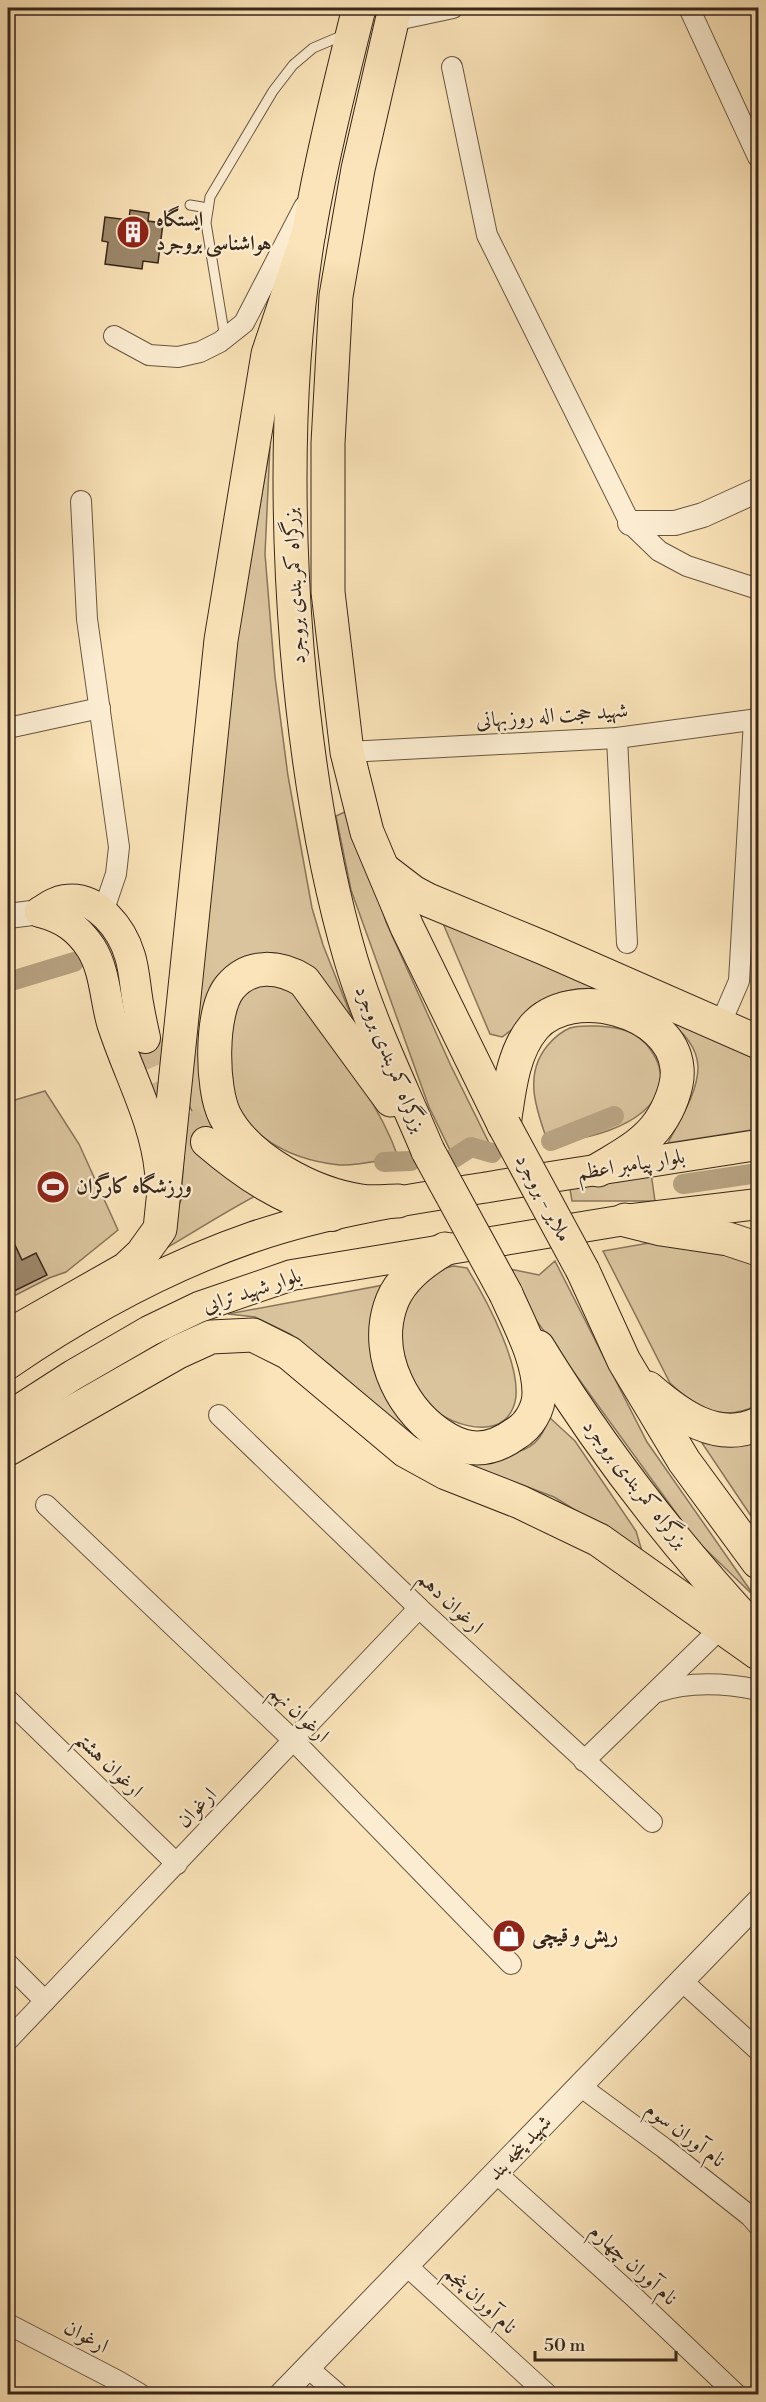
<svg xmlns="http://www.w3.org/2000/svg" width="766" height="2402" font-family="'Libre Bodoni',Amiri,serif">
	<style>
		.green { fill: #dac49e; stroke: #88755b; stroke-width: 1.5 }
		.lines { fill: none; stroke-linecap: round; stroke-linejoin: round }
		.canal { stroke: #b8a382; stroke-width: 20 }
		.building { fill: #9d896c; stroke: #372618; stroke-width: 1.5 }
		.primary-tunnel { stroke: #d4be99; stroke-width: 30; stroke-dasharray: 30 15; stroke-linecap: butt }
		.service-casing { stroke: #685640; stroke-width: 11 }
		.minor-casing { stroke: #685640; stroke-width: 22 }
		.tertiary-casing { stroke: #685640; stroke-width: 26 }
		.primary-casing { stroke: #372618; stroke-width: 32 }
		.trunk-casing { stroke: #372618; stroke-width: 35 }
		.service { stroke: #fcedd2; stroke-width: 9 }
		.minor { stroke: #fcedd2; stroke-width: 20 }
		.tertiary { stroke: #fcedd2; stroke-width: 24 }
		.primary { stroke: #fbe4b9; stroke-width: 30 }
		.trunk { stroke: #fbe4b9; stroke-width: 33 }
		.trunk-bridge-casing { stroke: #372618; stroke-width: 35; stroke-linecap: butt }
		.trunk-bridge { stroke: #fbe4b9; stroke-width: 33 }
		.labels { text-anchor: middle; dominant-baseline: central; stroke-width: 4.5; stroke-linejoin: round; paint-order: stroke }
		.poi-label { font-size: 21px; font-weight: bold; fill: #372618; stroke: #fcedd2; text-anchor: start }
		.street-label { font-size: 21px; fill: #372618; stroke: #fcedd2 }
	</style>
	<rect width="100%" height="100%" fill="#fbe4b9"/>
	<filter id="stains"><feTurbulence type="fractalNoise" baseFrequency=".00333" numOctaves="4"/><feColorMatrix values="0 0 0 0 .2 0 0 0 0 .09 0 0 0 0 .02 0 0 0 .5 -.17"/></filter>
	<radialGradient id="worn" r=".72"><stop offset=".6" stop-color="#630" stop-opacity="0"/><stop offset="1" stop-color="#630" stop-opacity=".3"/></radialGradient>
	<g class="green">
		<path d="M270,446L265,554L275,677L288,776L312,908L323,945L352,1018C335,1001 298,954 274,953C255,951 238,967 223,977L235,1158L199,1125L189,1105L224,716Z"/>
		<path d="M349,810L386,922L451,1066L490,1145L467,1140L451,1152L429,1107L351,890L336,816Z"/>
		<path d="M442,921L758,1053V1129L668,1143C679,1121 698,1093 698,1067C697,1027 631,993 596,989C586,988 574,989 564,992C540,997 522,1024 502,1037L490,1034Z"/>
		<path d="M250,984H286C326,1039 376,1093 398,1157C380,1160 358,1166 339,1165C286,1159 239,1134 228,1079C224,1062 223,1055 228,1038C233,1020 236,997 250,984Z"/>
		<path d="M598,1026C619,1027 637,1031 650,1049C688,1102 618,1134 573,1139C564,1140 555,1138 546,1137C535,1106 524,1073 548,1045C554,1038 560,1032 570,1028C578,1025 589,1026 598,1026Z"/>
		<path d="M45,1091L79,1144L118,1230L66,1272L49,1278L8,1299V1102Z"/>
		<path d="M185,1139C205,1166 231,1180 259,1194C217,1216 179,1242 138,1264L174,1219L181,1200Z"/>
		<path d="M651,1173L655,1201H572L570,1189Z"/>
		<path d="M649,1243L735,1255L758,1267V1405C721,1423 698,1409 670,1383L603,1251Z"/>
		<path d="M555,1261L647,1442L755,1597L695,1539L525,1305L510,1269L539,1275Z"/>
		<path d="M454,1266L467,1268C485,1297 528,1375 513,1408C497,1446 437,1420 420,1397C414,1390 400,1354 400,1346C400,1336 401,1319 405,1309C409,1296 422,1283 430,1271Z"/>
		<path d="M389,1284L391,1400L508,1454C532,1450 542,1440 549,1417L575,1441L636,1531L642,1551L554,1497L427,1449L330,1365L290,1334L255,1317L228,1314Z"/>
		<path d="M758,1438V1470L751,1516L702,1443L726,1446Z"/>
	</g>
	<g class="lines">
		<g class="canal">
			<path d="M8,982L74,962"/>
			<path d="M551,1141L614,1116"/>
			<path d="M454,1158L471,1147L492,1153"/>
			<path d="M384,1162L411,1161"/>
			<path d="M683,1184L758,1173"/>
		</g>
	</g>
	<g class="building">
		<path d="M130,210L149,213L148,221L163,223L158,263L143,261L142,269L105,264L108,242L102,241L105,217L129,220Z"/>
		<path d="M8,1230L22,1260L36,1253L47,1275L8,1294Z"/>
	</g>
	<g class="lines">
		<path class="primary-tunnel" d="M145,1038L162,1082L184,1118L206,1142"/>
		<g class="service-casing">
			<g id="service">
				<path d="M190,205L208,208"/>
				<path d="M225,338L206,223L210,197L273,91L293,65L313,48L346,34"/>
			</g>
		</g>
		<g class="minor-casing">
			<g id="minor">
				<path d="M689,8L758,157"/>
				<path d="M392,21L453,8"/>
				<path d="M452,67L487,235L630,523L659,551L687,566L758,589"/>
				<path d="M114,336L149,355L178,357L200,352L220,342L244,323L304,207"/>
				<path d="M81,501L87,619L119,847L116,874L103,912"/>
				<path d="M8,728L100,708"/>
				<path d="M617,738L627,943"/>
				<path d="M347,752L617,738L758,719"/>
				<path d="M720,1025L739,981L754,720"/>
				<path d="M219,1415L419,1608L652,1822"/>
				<path d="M46,1505L294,1741L511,1964"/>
				<path d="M657,1692C690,1681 725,1683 758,1690"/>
				<path d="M8,1700L177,1864"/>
				<path d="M584,1761L722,1627"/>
				<path d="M8,1964L45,2001"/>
				<path d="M682,1981L758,2050"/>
				<path d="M8,2040L419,1608"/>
				<path d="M580,2086L664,2148L750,2216L758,2225"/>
				<path d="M496,2173L634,2297L736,2394"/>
				<path d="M407,2266L547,2394"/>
				<path d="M8,2324L116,2380L140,2394"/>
				<path d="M308,2368L338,2394"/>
			</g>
		</g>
		<g class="tertiary-casing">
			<g id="tertiary">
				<path d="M630,523H675L703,515L758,490"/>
				<path d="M8,916L40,912"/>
				<path d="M282,2394L758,1902"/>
			</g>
		</g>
		<g class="primary-casing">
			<g id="primary">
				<path d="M40,912C63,918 78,928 91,948C105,970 105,999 112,1023C128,1073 155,1120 160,1172"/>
				<path d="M40,912C48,907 56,901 65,900C97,895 122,929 130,956C134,969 135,984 137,997C139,1011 142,1024 145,1038"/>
				<path d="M206,1142C248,1178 279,1197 332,1216"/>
				<path d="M8,1364C84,1312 166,1267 253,1237C329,1211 410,1199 489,1187C579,1172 669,1159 758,1145"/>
				<path d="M8,1417L73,1375L149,1331L199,1307L292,1275L625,1220L758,1204"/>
			</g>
		</g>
		<g class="trunk-casing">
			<g id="trunk">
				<path d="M359,8C341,81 322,156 309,231C286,369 286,509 297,648C306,753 321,858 351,960C370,1024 402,1089 428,1151"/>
				<path d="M395,8L358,169L336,296L328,443V592L347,752L367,832L407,927L504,1125"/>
				<path d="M383,869L413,892L428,900L544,948L758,1042"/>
				<path d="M391,1100L304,981C280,966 250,963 230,987C210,1011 211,1089 225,1116C248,1160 313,1194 361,1201C373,1203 386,1201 398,1201"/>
				<path d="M504,1125C509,1092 512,1053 534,1027C571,984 672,1010 677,1068C679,1085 669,1109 659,1123C645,1144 619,1157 598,1170"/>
				<path d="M625,1220L661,1229L728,1239L758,1249"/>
				<path d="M445,1249C422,1262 398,1280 390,1307C374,1357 404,1414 447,1439C456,1444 467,1448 477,1448C492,1448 504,1442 515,1434C529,1426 539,1409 539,1393C539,1359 519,1324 506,1294"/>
				<path d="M583,1271L624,1361L684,1461L758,1562"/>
				<path d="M8,1336L126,1269L142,1254L160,1229L221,640L268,354L309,232"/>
				<path d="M538,1347C601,1450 676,1546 758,1634"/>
				<path d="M648,1388C679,1415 717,1443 758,1424"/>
				<path d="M8,1449L178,1352L211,1337L253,1335L289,1353L406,1451L446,1473L520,1502L599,1540L758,1653"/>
			</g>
		</g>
		<use href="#service" class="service"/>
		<use href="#minor" class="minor"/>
		<use href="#tertiary" class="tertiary"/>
		<use href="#primary" class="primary"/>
		<use href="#trunk" class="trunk"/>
		<g class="trunk-bridge-casing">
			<g id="trunk-bridge">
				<path d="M504,1125L583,1271"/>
				<path d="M428,1151L506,1294"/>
			</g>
		</g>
		<use href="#trunk-bridge" class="trunk-bridge"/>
	</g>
	<defs>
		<g id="building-disc" transform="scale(1.725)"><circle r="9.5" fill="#8f2418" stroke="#fcedd2"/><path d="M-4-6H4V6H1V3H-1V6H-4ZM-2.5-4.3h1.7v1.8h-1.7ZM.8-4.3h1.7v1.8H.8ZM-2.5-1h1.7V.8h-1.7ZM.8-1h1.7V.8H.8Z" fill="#fff"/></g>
		<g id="stadium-disc" transform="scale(1.725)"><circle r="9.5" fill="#8f2418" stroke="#fcedd2"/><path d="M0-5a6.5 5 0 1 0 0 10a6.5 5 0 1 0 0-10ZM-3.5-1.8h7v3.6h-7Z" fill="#fff"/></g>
		<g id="shop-disc" transform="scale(1.725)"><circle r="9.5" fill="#8f2418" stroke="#fcedd2"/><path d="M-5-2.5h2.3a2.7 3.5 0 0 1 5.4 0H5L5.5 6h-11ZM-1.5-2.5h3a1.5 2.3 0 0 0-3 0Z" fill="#fff"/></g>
	</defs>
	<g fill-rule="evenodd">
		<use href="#building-disc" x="133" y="232"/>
		<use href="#stadium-disc" x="53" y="1187"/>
		<use href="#shop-disc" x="509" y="1936"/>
	</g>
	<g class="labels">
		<g class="poi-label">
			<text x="156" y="220">ایستگاه<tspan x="156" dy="24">هواشناسی بروجرد</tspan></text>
			<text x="76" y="1187">ورزشگاه کارگران</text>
			<text x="532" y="1936">ریش و قیچی</text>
		</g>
		<g class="street-label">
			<text transform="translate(295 586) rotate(-93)">بزرگراه کمربندی بروجرد</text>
			<text transform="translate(552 716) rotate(-4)">شهید حجت اله روزبهانی</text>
			<text transform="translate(390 1059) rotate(68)">بزرگراه کمربندی بروجرد</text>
			<text transform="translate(631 1165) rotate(-9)">بلوار پیامبر اعظم</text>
			<text transform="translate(543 1198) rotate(62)">ملایر - بروجرد</text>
			<text transform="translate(252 1291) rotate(-18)">بلوار شهید ترابی</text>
			<text transform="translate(635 1484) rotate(52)">بزرگراه کمربندی بروجرد</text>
			<text transform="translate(450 1603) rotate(43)">ارغوان دهم</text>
			<text transform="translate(299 1714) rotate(44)">ارغوان نهم</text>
			<text transform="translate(109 1765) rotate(44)">ارغوان هشتم</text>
			<text transform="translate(197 1808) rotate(-46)">ارغوان</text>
			<text transform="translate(685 2135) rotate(37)">نام آوران سوم</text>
			<text transform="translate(520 2148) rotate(-46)">شهید پنجه بند</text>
			<text transform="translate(633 2265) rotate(42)">نام آوران چهارم</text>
			<text transform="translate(480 2300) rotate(43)">نام آوران پنجم</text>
			<text transform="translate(86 2337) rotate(28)">ارغوان</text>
		</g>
	</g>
	<rect width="766" height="2402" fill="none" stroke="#fbe4b9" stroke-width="30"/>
	<rect x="9" y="9" width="748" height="2384" fill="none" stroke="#372618" stroke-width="3"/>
	<rect x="15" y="15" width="736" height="2372" fill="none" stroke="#372618" stroke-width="1.5"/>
	<path d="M535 2351v9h141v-9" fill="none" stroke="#372618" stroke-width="3"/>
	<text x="544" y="2351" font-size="18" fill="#372618" stroke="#fcedd2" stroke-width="4.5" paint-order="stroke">50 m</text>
	<rect width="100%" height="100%" filter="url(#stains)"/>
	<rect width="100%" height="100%" fill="url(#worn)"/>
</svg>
